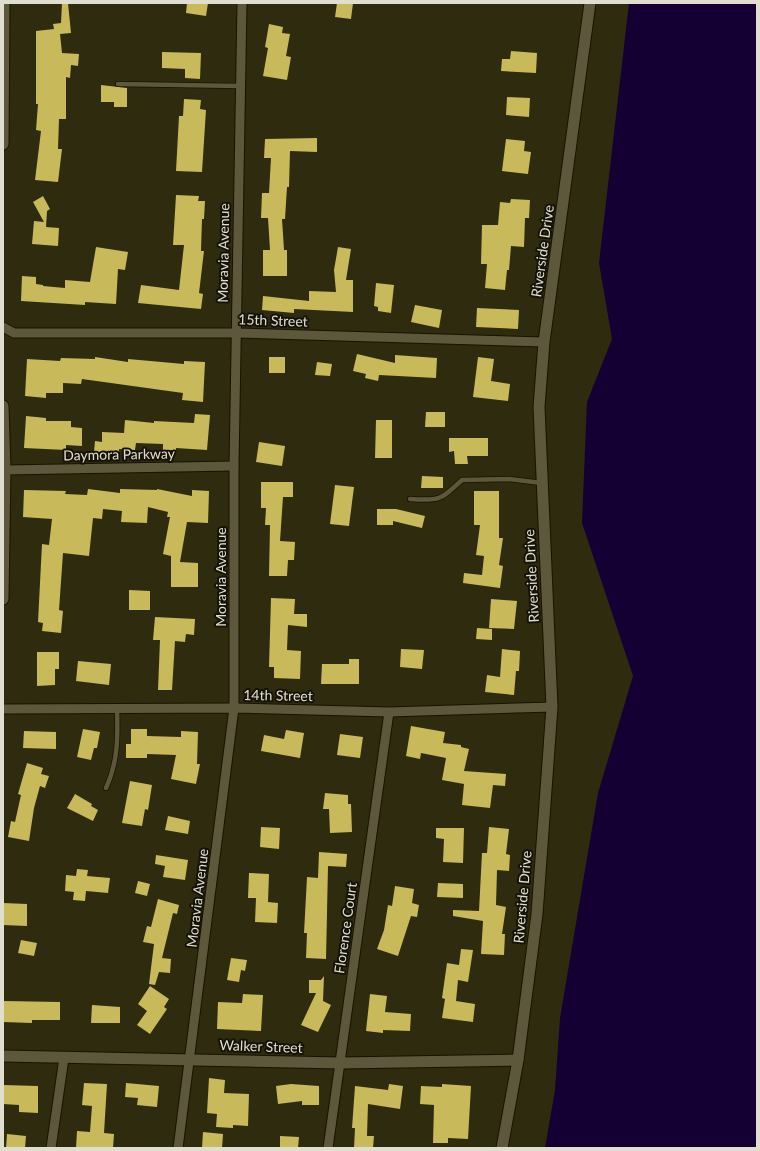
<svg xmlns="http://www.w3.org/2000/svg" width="760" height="1151" font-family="Lato,sans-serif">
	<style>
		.water { fill: #140033 }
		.building { fill: #c8b95b }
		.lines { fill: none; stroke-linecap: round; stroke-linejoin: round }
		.service-casing { stroke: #171300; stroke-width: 6 }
		.minor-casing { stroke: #171300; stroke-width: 11 }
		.tertiary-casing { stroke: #171300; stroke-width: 13 }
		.service { stroke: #5d583c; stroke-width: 4.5 }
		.minor { stroke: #5d583c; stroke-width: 9 }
		.tertiary { stroke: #5d583c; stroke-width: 11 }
		.labels { text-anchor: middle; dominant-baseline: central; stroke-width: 4; stroke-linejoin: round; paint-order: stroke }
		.street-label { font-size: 14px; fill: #e0dece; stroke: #151308 }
	</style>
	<rect width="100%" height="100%" fill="#2f2b0f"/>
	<path class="water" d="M629,3H757V1148H545L555,1090L560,1018L598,793L633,676L582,523L587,402L612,339L599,263Z"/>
	<g class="building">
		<path d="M62,3H68L71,33L60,34L62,53L79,54L78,66L71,65L70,78L66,77V119H59L58,149H62L58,182L35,180L41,131L36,130L38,104H36V31L54,29L53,24L61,23Z"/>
		<path d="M187,3H208L206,16L186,13Z"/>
		<path d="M337,3H353L351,19L335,17Z"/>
		<path d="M269,24L283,27L282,33L290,34L286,56L291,57L287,80L263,76L268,48L265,47Z"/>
		<path d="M511,51L537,53L536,73L501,71L502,59H510Z"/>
		<path d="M162,52L201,53L200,79L185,78V69L162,68Z"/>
		<path d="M101,85L127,88V107H114V102H101Z"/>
		<path d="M507,97L530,98L529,117L506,115Z"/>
		<path d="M184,99L201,100L200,109L206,110L202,172L176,171L179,116H183Z"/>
		<path d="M317,138V152L290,151L289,187H287L285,219H282L284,250H287V276H263V250H270L268,218H261L262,193H269L271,158H264L265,139Z"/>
		<path d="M506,139L525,141L524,151L531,152L528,174L502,171Z"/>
		<path d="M176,195L199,196L198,201H205L204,219H202L201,251H204L199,293L203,294L201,309L138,303L141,285L179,290L184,245H173Z"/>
		<path d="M43,196L50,209L47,211L46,227L59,228L58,246L32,244L34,221L44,222L33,202Z"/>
		<path d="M511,199L530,200L529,218H525L524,247L511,246L509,270H507L505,290L485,288L487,264H481L482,225H498L500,202L510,203Z"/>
		<path d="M96,247L128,252L125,270L118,269L116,304L85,302V305L21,301L22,276L36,277V284L43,285V286L65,288V280L90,282Z"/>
		<path d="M338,247L351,249L346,280H353V312L294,309V313L262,310L263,296L309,301V291L336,292L334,270Z"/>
		<path d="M376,283L394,285L391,313L378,311V307L374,306Z"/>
		<path d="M415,305L442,310L439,328L411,322Z"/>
		<path d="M477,308L519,310L518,329L476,327Z"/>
		<path d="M357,354L395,363V355L437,358L436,378L379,375L378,381L365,378L366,374L353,371Z"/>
		<path d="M95,357L128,362V359L184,364V361L205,362L203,402L182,400L183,393L82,379L81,384L63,383V393H46V398L25,396L27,359L60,361L61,358L95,359Z"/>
		<rect x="269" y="357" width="16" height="16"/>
		<path d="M478,357L494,359L491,381L510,384L508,401L473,397Z"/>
		<path d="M317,362L332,364L330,376L315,375Z"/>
		<path d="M426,412H445V427H425Z"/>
		<path d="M195,414L210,415L207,450L176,448V450H163V444L136,443L135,450L119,449V453L94,452L95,441L102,442V432L124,433L125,420L154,423V421L194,423Z"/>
		<path d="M26,416L46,418V421H71V427L82,428V446L66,445V450L24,448Z"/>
		<path d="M376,420H392V458H375Z"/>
		<path d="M449,438H488V456H467L468,464H455L454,451L449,452Z"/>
		<path d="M259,442L285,446L282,466L256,462Z"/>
		<path d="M422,476L443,477V488H421Z"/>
		<path d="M261,482H293V497H283L280,541L295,542L294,560H288L287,576H269L270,525H265L266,508H261Z"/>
		<path d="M335,485L354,487L349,526L330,524Z"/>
		<path d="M88,489L120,493V489L157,490V489L192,496V490L209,491L208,523L187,522L180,562L198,563V587H171V556L163,554L170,517H167L168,512L148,507L147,523L121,522L122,511L103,509L102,519L93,518L89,556L63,553L59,610L63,611L61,633L42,631L43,623L38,622L42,544L49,545L52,519L23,517L24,490L66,491L65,494L87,495Z"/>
		<path d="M474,491H499V538H503L499,565L503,566L500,588L463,583L464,573L482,575L484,556L476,555L480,525H474Z"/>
		<path d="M377,509H396L425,516L422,528L393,521V525H377Z"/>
		<path d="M129,590L150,591V610H129Z"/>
		<path d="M271,598L295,599L294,614H307V627L288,625L287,650L301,651L300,679L274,678V667H269Z"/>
		<path d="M491,599L517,601L514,629L489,628Z"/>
		<path d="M155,617L195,619L194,635L186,634L185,642L175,641L172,690H158L160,640H153Z"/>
		<path d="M477,628L492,629V640L476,639Z"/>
		<path d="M401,649L424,650L422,669L400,667Z"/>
		<path d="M502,649L520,651L519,671H516L514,695L485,692L487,675L500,677Z"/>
		<path d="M37,652H59V669H55V685L37,686Z"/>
		<path d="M349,659H359V684H321L322,664H349Z"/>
		<path d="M78,661L111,664L109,685L76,681Z"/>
		<path d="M411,726L445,732L443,743L461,745V747L469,749L464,771L506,774L505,786L493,785L490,808L462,805L464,784L442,780L446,758L421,753L420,759L406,756Z"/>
		<path d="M83,729L100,732L97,748H94L91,760L77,757Z"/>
		<path d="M131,729H147V736L181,737V731L198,732L197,764H200L196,784L171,779L176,755L147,754V758H126V744H131Z"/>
		<path d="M286,730L304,733L300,758L261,751L264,735L284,739Z"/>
		<path d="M24,731L56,732V749L23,748Z"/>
		<path d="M340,734L363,737L360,758L337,755Z"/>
		<path d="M27,763L43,768L41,774L49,776L45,788L40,786L34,808L29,841L8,837L11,821L15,822L21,795L18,794Z"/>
		<path d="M130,781L152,785L148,810L145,809L142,826L122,823Z"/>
		<path d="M325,793L348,795V804H351L352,832L330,833L329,809H323Z"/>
		<path d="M75,794L92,804L91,806L98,810L93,821L67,808Z"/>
		<path d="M168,816L190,821L188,834L165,830Z"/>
		<path d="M261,827L280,828L279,849L260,847Z"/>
		<path d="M489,827L509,829L506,854L510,855L509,871L497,870L496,905L506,907L502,934H505L504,955L481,954L483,921L453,916V910L479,911L482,853H487Z"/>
		<path d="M436,828H464L463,863L443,862L444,839L436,838Z"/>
		<path d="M319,852L347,854L346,867L328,866L326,959L306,958L307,933H304L307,877L318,878Z"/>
		<path d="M156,855L188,860L185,880L163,877L165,866L155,864Z"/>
		<path d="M77,869L88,870L87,876L110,878L108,893L86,891L85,901L73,900L74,892L65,891L66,875L76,876Z"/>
		<path d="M249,873L269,874L268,902L278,903L277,923L255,922L256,898H248Z"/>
		<path d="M138,881L150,884L147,896L135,893Z"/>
		<path d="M438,883L463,884V898L437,897Z"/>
		<path d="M395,886L414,889L412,903L419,905L417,917L411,916L398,956L377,949L384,930L388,905L392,906Z"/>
		<path d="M158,899L179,905L177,914L173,913L162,958L171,959L170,973L159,972L155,985L149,984L154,944L143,942L147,926L151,927Z"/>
		<path d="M3,903L27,904V926L3,925Z"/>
		<path d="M21,940L37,943L34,956L18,953Z"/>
		<path d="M461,949L473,950L468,982L458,980L456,1001L475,1004L473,1022L442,1018L445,999L442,998L447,963L459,965Z"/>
		<path d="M231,958L247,960L245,971L241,970L239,982L227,980Z"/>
		<path d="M324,976L323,1001L331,1005L318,1032L301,1025L316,993H309V980H321Z"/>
		<path d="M150,986L169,999L164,1007L167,1009L150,1034L137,1025L147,1011L138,1004Z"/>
		<path d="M243,994L263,995L261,1031L217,1029L218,1002L242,1003Z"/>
		<path d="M370,994L387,996L385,1012L411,1014L410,1031L383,1030V1033L366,1031Z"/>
		<path d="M3,1001L60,1002V1020H32V1023L3,1022Z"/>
		<path d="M92,1005L120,1007V1023H91Z"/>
		<path d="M209,1078L225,1080L224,1093L249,1094L248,1126L233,1125V1128L216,1127L217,1114L207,1113Z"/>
		<path d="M84,1083L107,1084L104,1133L114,1134L113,1148H76L77,1131L90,1132L92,1106L82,1105Z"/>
		<path d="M126,1083L159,1086L157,1107L137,1105L138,1098L125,1097Z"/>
		<path d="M291,1084L319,1086V1105H302V1101L278,1104L276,1086Z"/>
		<path d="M389,1084L403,1086L400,1109L368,1104L367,1136H374L373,1148H354L355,1128H352L355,1086L388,1090Z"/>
		<path d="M442,1084L471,1086L468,1139L448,1138V1143H433L434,1105L420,1104L421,1086L442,1087Z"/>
		<path d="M3,1085L38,1086V1113L19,1112V1105L3,1104Z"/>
		<path d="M203,1132L223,1134L222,1148H202Z"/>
		<path d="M7,1134L26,1136L25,1148H6Z"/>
		<path d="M280,1136L299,1137L298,1148H280Z"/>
	</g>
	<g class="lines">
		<g class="service-casing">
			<g id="service">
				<path d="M118,84L240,86"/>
				<path d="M410,499C441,501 440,500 462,480L509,479L542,483"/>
				<path d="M106,788C118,762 118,737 117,708"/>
			</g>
		</g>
		<g class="minor-casing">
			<g id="minor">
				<path d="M3,327L14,333H236L544,342"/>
				<path d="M5,470L234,466"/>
				<path d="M3,709L234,708L389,712L552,707"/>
				<path d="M51,1148L64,1058"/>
				<path d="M178,1148L234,708V466L242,3"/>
				<path d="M328,1148L389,712"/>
			</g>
		</g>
		<g class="tertiary-casing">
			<g id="tertiary">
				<path d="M3,144L4,3"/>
				<path d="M3,406L5,470L3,599"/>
				<path d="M3,1056L341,1063L518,1060"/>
				<path d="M502,1148L518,1060L537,914L552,707L539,407L544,342L590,3"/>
			</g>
		</g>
		<use href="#service" class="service"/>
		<use href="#minor" class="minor"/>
		<use href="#tertiary" class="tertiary"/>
	</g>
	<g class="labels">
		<g class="street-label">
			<text transform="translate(542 251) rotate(-82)">Riverside Drive</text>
			<text transform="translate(223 253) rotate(-89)">Moravia Avenue</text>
			<text transform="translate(273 320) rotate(2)">15th Street</text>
			<text transform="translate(119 454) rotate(-1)">Daymora Parkway</text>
			<text transform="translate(531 576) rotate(-93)">Riverside Drive</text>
			<text transform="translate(220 577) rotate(-90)">Moravia Avenue</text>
			<text transform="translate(278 695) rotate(1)">14th Street</text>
			<text transform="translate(522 897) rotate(-85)">Riverside Drive</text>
			<text transform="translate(197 898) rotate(-83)">Moravia Avenue</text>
			<text transform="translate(345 928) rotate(-82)">Florence Court</text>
			<text transform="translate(261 1046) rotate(2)">Walker Street</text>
		</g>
	</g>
	<rect width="760" height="1151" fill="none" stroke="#e0dece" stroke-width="8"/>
</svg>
